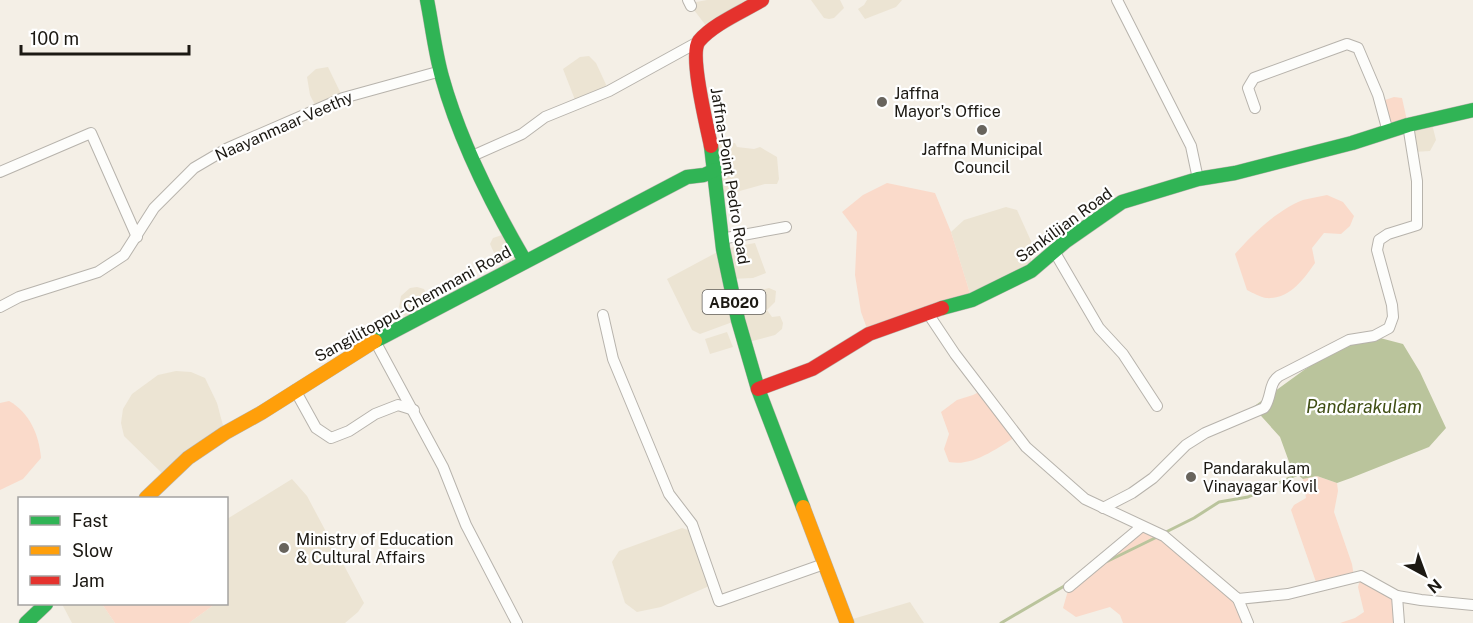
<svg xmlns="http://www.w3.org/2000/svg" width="1473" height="623" font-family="'Public Sans',sans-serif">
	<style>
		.built { fill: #ece4d3 }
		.green { fill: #fadaca }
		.water { fill: #bac49c }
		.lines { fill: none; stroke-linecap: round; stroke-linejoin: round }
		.stream { stroke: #bac49c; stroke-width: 3 }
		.street-casing { stroke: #b7b3ac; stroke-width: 12 }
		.fast-casing { stroke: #b7b3ac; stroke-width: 15 }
		.slow-casing { stroke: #b7b3ac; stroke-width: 15 }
		.jam-casing { stroke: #b7b3ac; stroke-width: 15 }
		.street { stroke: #fdfdfb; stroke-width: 10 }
		.fast { stroke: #30b455; stroke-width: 14 }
		.slow { stroke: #ff9f0a; stroke-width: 14 }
		.jam { stroke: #e5322d; stroke-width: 14 }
		.poi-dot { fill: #68645d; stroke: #fff; stroke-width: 2 }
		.labels { text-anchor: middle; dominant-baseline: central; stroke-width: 4.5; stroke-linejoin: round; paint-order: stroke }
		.shield { fill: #fff; stroke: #605e5a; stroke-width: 1.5 }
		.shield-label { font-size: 15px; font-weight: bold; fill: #1c1913 }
		.poi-label { font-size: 16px; fill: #1c1913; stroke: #fff; text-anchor: start }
		.street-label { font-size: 16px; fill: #1c1913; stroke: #fff }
		.water-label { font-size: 18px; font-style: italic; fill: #404f15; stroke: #fff }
	</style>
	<rect width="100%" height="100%" fill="#f4efe6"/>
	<g class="built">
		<path d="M707,0H762L710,31L691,6L696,2Z"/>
		<path d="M811,0H840L844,8L834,18L829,19L824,18Z"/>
		<path d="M867,0H902L896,7L865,19L858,9L864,5Z"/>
		<path d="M589,56L596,63L609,91L577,105L563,69L580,57Z"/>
		<path d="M328,67L343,98L317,109L310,95L307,77L316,69Z"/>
		<path d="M1432,124L1436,140L1430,151L1414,152L1408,125Z"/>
		<path d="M735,143L737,147L754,149L760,147L777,157L779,179L777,184H765L729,194L717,193L711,145Z"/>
		<path d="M1006,207L1017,210L1031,241V271L972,300L951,232L964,220Z"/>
		<path d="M508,233L519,254L508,271L495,255L490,244L493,238Z"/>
		<path d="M755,243L766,273L753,278L730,279L734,297L769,288L776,291L775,302L767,310L772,317L780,316L783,323L782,329L775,335L745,343L738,320L700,334L692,330L667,279L723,249Z"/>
		<path d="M417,287L424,289L435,309L409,323L399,307L401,296L410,288Z"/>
		<path d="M727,332L733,347L710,354L705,339Z"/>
		<path d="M176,371L191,372L205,378L217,403L225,433L167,478L124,436L121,423L123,409L132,394L158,375Z"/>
		<path d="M292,479L307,496L364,603L358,612L345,623H189L215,604H226L227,519Z"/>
		<path d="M682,528L694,532L712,582L707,587L661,607L637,612L625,603L612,562L619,551Z"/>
		<path d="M910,602L924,623H847L846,621Z"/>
		<path d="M62,604H102L115,623H72Z"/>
	</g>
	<g class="green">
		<path d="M1394,97L1402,98L1408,125L1388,132L1379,102Z"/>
		<path d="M887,183L935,193L951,232L972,300L869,334L861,312L855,275L857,232L842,212L863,195Z"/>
		<path d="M1327,195L1343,202L1354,216L1350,226L1341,234L1324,233L1312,248L1315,263C1304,279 1289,300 1266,298C1260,297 1253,293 1247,290L1235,254C1253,234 1277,210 1303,200C1310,198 1319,197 1327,195Z"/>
		<path d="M983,390L1017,436C997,448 973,467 949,462L944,449L949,434L941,412L957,400L973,395Z"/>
		<path d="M9,401C30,413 39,435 41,458L23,479L0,490V403Z"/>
		<path d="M1317,476L1337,483L1338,491L1334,512L1352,564L1354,577L1316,582L1291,510L1294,505L1306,498L1303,479Z"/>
		<path d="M1141,527L1164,536L1238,599L1248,623H1123L1120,615L1110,607L1076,617L1063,608L1069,587Z"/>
		<path d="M1361,576L1397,596L1399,623H1340L1355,618L1364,612L1358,587Z"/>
		<path d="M102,604H215L189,623H115Z"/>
	</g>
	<path class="water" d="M1361,333L1403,344L1420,372L1446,428L1429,447L1351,478L1337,483L1317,476L1303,479L1292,470L1280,437L1253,407L1304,370Z"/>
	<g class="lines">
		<g class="stream">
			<path d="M1164,533L1194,518L1219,502L1248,497L1296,475"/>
			<path d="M1108,561L1159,536"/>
			<path d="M1001,623L1066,585"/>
		</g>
		<g class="street-casing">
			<g id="street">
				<path d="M688,0L691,6"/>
				<path d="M1117,0L1191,146L1198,179"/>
				<path d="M1255,108L1248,88L1254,78L1347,44L1358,48L1378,95L1388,132"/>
				<path d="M470,157L522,134L545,117L609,91L698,42"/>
				<path d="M0,172L91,133L137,237"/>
				<path d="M721,239L786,227"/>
				<path d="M1054,251L1099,328L1123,354L1157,406"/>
				<path d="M0,307L19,297L98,272L124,255L154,208L194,168L228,148L343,98L441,71"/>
				<path d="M927,312L955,354L1026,447L1085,499L1164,536L1238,599L1288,594L1361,576L1397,596L1421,600L1473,605"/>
				<path d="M603,315L613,359L669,494L692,524L719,601L824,564"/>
				<path d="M375,341L443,467L466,525L517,623"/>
				<path d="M295,390L316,428L331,438L349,431L375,414L398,405L414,410"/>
				<path d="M1103,508L1132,493L1153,478L1186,445L1205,433L1264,408C1272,398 1268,384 1279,376L1349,340L1374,336L1389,328L1393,317L1392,305L1377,250L1379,240L1388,234L1417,225V181L1408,125"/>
				<path d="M1069,587L1141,527"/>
				<path d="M1397,596L1399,623"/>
				<path d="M1238,599L1248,623"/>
			</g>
		</g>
		<g class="fast-casing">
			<g id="fast">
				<path d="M427,0C432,25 435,52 442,77C460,142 491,203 525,261"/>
				<path d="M711,146L723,249L738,320L758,389L803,507"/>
				<path d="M942,308L972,300L1031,271L1066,241L1122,202L1198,179L1235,173L1352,143L1408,125L1473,110"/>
				<path d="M375,341L687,177L704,175L715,170"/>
				<path d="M26,623L46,604"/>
			</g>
		</g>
		<g class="slow-casing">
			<g id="slow">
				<path d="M146,498L188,458L225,433L261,413L375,341"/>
				<path d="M803,507L847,623"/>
			</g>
		</g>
		<g class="jam-casing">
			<g id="jam">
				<path d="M711,146C707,127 689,54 699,41C713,24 744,11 762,0"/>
				<path d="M758,389L812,369L869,334L942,308"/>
			</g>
		</g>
		<use href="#street" class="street"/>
		<use href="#fast" class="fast"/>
		<use href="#slow" class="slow"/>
		<use href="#jam" class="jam"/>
	</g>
	<g class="poi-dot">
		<circle cx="882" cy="102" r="6"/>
		<circle cx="982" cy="130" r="6"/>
		<circle cx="1191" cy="477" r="6"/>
		<circle cx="284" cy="548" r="6"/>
	</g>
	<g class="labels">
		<rect class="shield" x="702.5" y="290" width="63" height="24" rx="4.5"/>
		<g class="shield-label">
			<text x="734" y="302">AB020</text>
		</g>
		<g class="poi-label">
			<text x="894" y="93">Jaffna<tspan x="894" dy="18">Mayor's Office</tspan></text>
			<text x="982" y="149" text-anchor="middle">Jaffna Municipal<tspan x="982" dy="18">Council</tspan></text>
			<text x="1203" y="468">Pandarakulam<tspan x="1203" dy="18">Vinayagar Kovil</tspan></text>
			<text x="296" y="539">Ministry of Education<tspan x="296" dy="18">&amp; Cultural Affairs</tspan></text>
		</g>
		<g class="street-label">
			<text transform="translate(284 126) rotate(-24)">Naayanmaar Veethy</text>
			<text transform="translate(730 176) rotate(81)">Jaffna-Point Pedro Road</text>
			<text transform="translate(1064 225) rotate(-36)">Sankilijan Road</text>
			<text transform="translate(413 304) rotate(-29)">Sangilitoppu-Chemmani Road</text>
		</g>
		<g class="water-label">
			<text x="1364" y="406">Pandarakulam</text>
		</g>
	</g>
	<rect x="18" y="497" width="210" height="108" fill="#ffffff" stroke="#a4a3a1" stroke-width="1.5"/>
	<rect x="30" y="516" width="30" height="9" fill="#30b455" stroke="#a4a3a1" stroke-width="1.5"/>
	<text x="72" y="527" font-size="18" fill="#1c1913">Fast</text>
	<rect x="30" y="546" width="30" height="9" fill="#ff9f0a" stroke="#a4a3a1" stroke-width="1.5"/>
	<text x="72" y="557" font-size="18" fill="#1c1913">Slow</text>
	<rect x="30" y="576" width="30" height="9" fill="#e5322d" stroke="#a4a3a1" stroke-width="1.5"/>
	<text x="72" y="587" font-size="18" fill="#1c1913">Jam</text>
	<g transform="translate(1425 575) rotate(139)" stroke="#ffffff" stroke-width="4.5" paint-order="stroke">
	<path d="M0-4.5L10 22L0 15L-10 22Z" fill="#1c1913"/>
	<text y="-9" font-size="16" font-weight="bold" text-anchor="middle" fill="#1c1913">N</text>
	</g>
	<path d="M21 45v9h168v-9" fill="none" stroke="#1c1913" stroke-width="3"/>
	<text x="30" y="45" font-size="18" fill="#1c1913" stroke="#ffffff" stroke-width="4.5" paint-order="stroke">100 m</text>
</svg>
